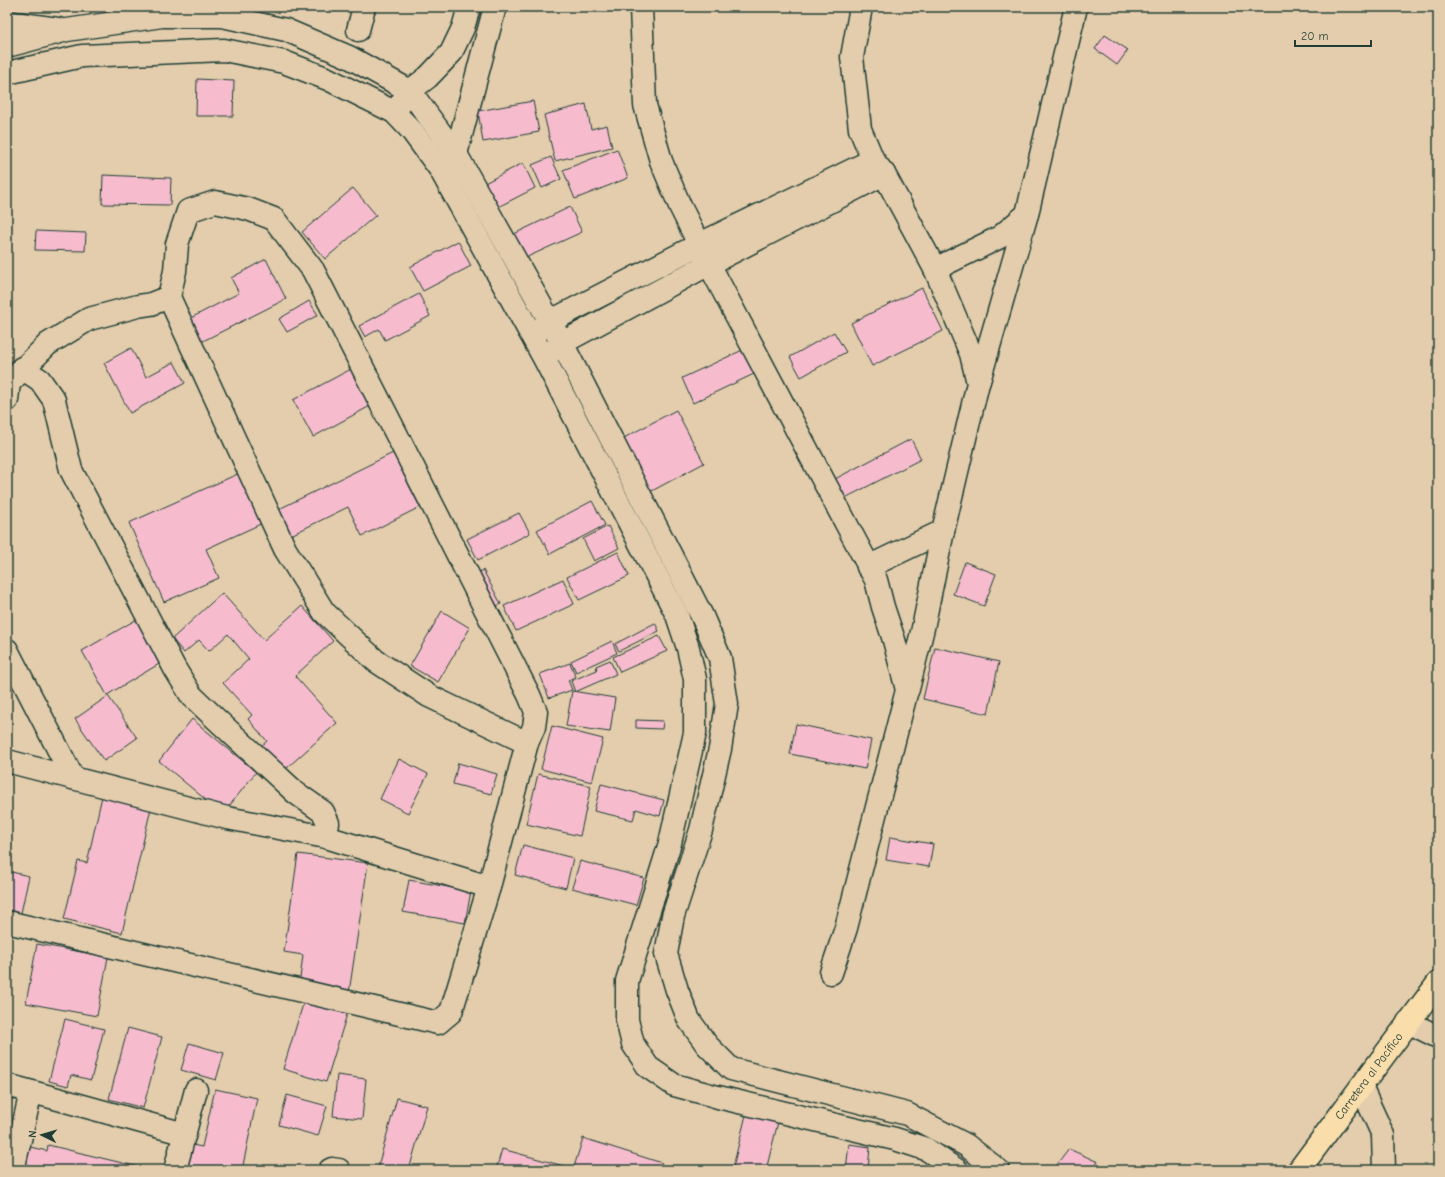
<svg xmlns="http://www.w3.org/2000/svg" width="1445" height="1177" font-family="'Comic Neue',sans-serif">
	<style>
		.building { fill: #f6bcce; stroke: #1f3d34 }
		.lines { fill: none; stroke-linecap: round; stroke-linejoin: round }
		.minor-casing { stroke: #1f3d34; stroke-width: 25 }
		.highway-casing { stroke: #1f3d34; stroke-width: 25 }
		.minor { stroke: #e3cdad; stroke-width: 22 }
		.highway { stroke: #f9ddab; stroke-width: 22 }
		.labels { text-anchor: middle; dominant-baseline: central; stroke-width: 3; stroke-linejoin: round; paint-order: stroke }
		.street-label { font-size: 12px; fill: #1f3d34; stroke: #e3cdad }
	</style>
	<rect width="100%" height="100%" fill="#e3cdad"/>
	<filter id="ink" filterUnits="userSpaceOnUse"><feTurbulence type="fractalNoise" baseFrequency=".025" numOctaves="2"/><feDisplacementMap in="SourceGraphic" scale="8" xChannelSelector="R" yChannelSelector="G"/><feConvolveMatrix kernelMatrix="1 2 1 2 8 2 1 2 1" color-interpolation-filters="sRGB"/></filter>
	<g filter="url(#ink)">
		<g class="building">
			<path d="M1105,35L1128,50L1117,65L1095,49Z"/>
			<path d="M197,79L234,81L233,116H196Z"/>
			<path d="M533,101L539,132L483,142L478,111Z"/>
			<path d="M586,104L591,129L607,125L612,147L555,161L544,115Z"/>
			<path d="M617,149L628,178L575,199L563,170Z"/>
			<path d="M551,157L561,179L542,188L532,165Z"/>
			<path d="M523,163L535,188L494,209L481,185Z"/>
			<path d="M103,175L171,178L170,205L102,204Z"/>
			<path d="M353,188L376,215L325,259L302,232Z"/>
			<path d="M570,207L582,232L525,258L514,234Z"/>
			<path d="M36,231L86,233L85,251L35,250Z"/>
			<path d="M458,241L471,266L423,291L410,267Z"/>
			<path d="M266,259L286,299L197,344L185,321L239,293L231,278Z"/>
			<path d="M922,288L943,331L872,366L851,323Z"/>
			<path d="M419,294L430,316L385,340L379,329L365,337L359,326Z"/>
			<path d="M309,301L318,315L287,332L279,319Z"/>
			<path d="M834,332L846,352L801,377L790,357Z"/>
			<path d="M131,348L146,377L174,362L185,383L130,413L104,363Z"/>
			<path d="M747,348L758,372L693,403L682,378Z"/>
			<path d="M353,368L372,405L313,437L293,400Z"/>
			<path d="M676,410L704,463L648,493L620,440Z"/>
			<path d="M911,439L921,459L845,498L835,479Z"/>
			<path d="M393,453L420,507L362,536L348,507L289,536L277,510Z"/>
			<path d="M242,472L265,522L206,549L219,578L164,602L129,523Z"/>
			<path d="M592,501L605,525L550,554L537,530Z"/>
			<path d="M519,513L530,533L478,560L467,539Z"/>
			<path d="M608,526L619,548L594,561L583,539Z"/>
			<path d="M618,552L629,576L579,600L567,577Z"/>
			<path d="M965,562L996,574L984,606L953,594Z"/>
			<path d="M483,570L501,604L491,609L473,576Z"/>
			<path d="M563,579L574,604L516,631L504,606Z"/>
			<path d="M222,593L264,640L302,606L333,641L295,676L337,723L279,775L257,750L267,741L248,719L252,715L223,683L249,659L228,634L209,651L199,640L184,653L172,639Z"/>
			<path d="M442,611L470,628L438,682L410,666Z"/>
			<path d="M139,618L164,661L107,695L82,651Z"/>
			<path d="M655,623L659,631L619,651L615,644Z"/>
			<path d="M659,636L667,651L620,672L613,657Z"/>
			<path d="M612,641L617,653L576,672L571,661Z"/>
			<path d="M935,647L999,662L988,714L923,699Z"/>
			<path d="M610,660L616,674L575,692L571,681L597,670L596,666Z"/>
			<path d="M570,663L576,677L568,680L572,690L549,698L540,674Z"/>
			<path d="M572,691L615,698L610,732L566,726Z"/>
			<path d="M108,696L137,738L104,761L75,719Z"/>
			<path d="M192,719L256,772L223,814L159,761Z"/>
			<path d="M636,720L663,721L662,729L636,728Z"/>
			<path d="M796,724L871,740L865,769L790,754Z"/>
			<path d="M552,726L603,739L592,782L541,769Z"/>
			<path d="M399,759L428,774L408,813L380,799Z"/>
			<path d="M458,763L497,774L491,794L453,784Z"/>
			<path d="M538,774L591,786L580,836L526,824Z"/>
			<path d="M601,784L664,800L660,816L636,809L633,820L594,811Z"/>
			<path d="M102,796L151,808L122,933L64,919L78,861L87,863Z"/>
			<path d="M890,837L933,844L929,867L886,860Z"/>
			<path d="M523,845L573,858L566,888L515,875Z"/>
			<path d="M298,854L368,863L349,993L299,986L303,955L284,952Z"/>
			<path d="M580,861L644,878L636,905L572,888Z"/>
			<path d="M7,871L29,876L21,913L7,910Z"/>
			<path d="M409,880L471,891L465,923L403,912Z"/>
			<path d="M37,944L108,957L97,1016L26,1003Z"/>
			<path d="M304,1001L347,1014L326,1082L283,1069Z"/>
			<path d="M65,1019L104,1029L91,1080L71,1075L68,1086L49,1081Z"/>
			<path d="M128,1028L162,1037L143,1108L109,1099Z"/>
			<path d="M189,1043L224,1053L216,1080L181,1070Z"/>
			<path d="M337,1075L366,1079L362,1119L333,1116Z"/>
			<path d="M215,1089L257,1098L242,1170H187L192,1145L202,1147Z"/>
			<path d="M287,1095L327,1106L318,1136L279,1125Z"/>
			<path d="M397,1098L427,1106L409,1170H377Z"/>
			<path d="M746,1115L778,1122L766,1170H747L733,1167Z"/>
			<path d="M7,1118L11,1119L7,1137Z"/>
			<path d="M583,1138L662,1163L659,1170H573Z"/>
			<path d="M849,1144L870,1147L868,1170H846Z"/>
			<path d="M48,1145L151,1170H24L30,1147L47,1151Z"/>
			<path d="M502,1149L571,1168L570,1170H496Z"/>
			<path d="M1069,1149L1098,1162L1092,1170H1053Z"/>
		</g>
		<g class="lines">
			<g class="minor-casing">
				<g id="minor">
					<path d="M641,7L645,105L661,161L680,206L709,264L876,580L883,607L894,640L907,690L846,928L831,973"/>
					<path d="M861,7L852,57L860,129L873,160L884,174L935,269L971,354L978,383L943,531L923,628L908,689"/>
					<path d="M7,22L58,29"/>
					<path d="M358,30L364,7"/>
					<path d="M7,46L67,30L162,16H222L286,30L349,57L410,91L456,154L562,343L702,616L720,658L727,704L720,749L701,830L673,916L666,954L677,990L689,1020L707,1045L731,1069L907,1114L966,1145L998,1170"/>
					<path d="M7,73L82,56L224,50L284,62L328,79L394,112L412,131L440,169L544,358L677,615L688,648L695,679V733L670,843L627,981V1020L633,1044L648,1067L674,1085L718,1097L895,1139L926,1149L957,1170"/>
					<path d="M401,103L410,91L428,77L451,53L463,28L469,7"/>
					<path d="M449,160L456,154L495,7"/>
					<path d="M935,269L1000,237L1027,214L1076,7"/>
					<path d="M538,331L549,322L700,244L873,160"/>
					<path d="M551,352L562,343L709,264L884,174"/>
					<path d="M22,368L40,380L54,400L71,470L175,669L191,695L215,718L296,793L323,812L328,823L326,837"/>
					<path d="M979,381L1027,214"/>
					<path d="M7,400L9,383L48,344L89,319L138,306L151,304L169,297"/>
					<path d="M868,567L943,531"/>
					<path d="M7,650L73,778"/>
					<path d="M7,761L227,818L326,837L489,887"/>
					<path d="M7,922L438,1023L451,1012L489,887L527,743L534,727L536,712L529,695L313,270L274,219L248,209L215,202L188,211L177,244L175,271L169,297L285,549L324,612L376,661L429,696L527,743"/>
					<path d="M1408,1022L1438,1037"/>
					<path d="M7,1085L185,1134"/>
					<path d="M1361,1087L1383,1135L1384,1170"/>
					<path d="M13,1170L31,1092"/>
					<path d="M175,1170L196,1090"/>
					<path d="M330,1170L332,1169L339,1170"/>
				</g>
			</g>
			<g class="highway-casing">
				<g id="highway">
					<path id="s1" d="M1299,1170L1438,983"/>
				</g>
			</g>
			<use href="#minor" class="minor"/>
			<use href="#highway" class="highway"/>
		</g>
	</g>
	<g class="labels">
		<g class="street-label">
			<text stroke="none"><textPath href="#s1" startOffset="117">Carretera al Pacífico</textPath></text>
		</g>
	</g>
	<rect width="1445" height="1177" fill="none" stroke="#e3cdad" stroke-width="24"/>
	<rect x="12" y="12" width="1421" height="1153" fill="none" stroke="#1f3d34" stroke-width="1.5" filter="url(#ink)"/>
	<g transform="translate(42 1135) rotate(275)" stroke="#e3cdad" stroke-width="3" paint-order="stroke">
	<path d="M0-3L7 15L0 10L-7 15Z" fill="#1f3d34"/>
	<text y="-6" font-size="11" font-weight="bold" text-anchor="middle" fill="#1f3d34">N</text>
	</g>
	<path d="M1295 40v6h76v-6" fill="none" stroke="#1f3d34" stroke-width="2"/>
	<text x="1301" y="40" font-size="12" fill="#1f3d34" stroke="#e3cdad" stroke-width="3" paint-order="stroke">20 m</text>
</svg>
